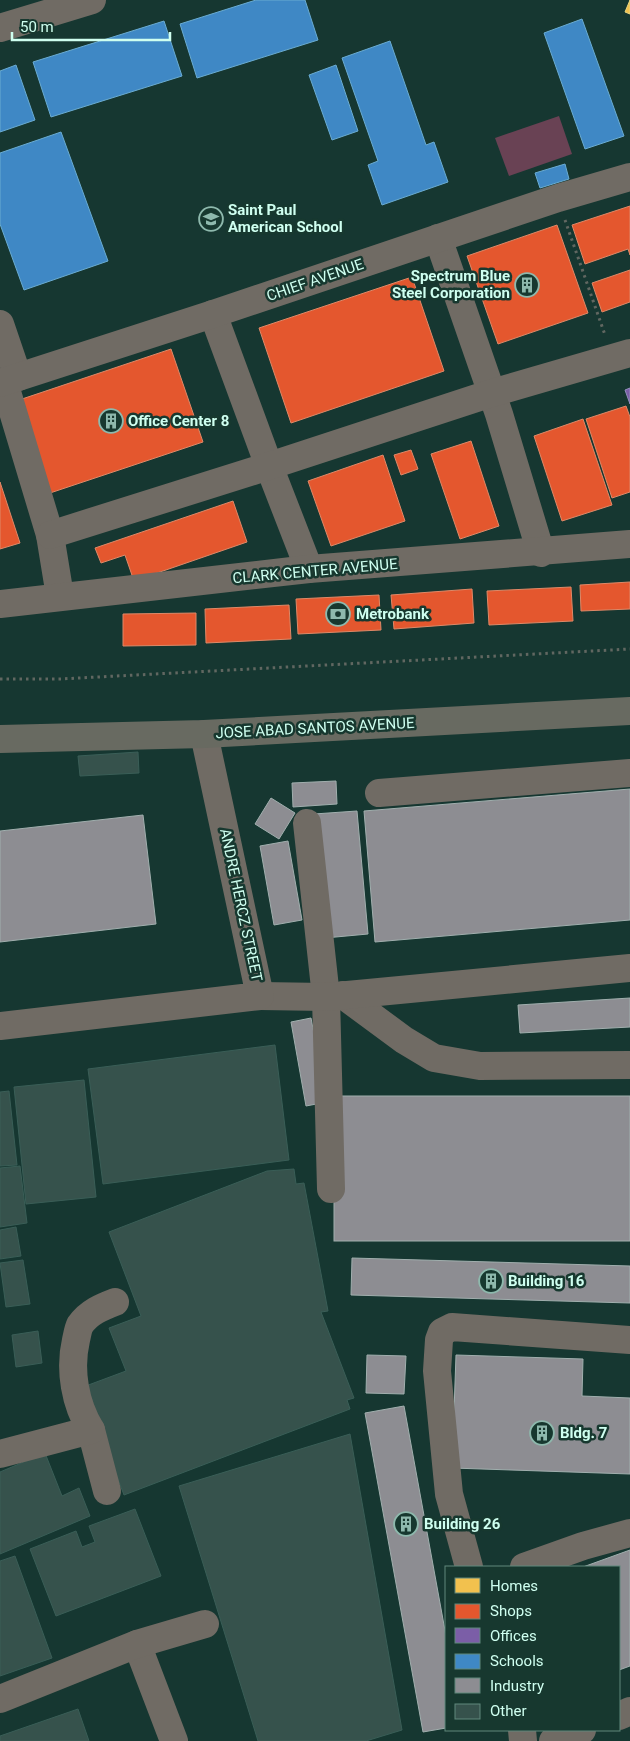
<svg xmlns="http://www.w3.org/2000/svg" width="630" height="1741" font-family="Roboto,sans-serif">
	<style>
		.green { fill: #694254 }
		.homes { fill: #f2c14e; stroke: #e8d47f }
		.shops { fill: #e4572e; stroke: #de8968 }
		.offices { fill: #7b5ea7; stroke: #948ebd }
		.schools { fill: #3f88c5; stroke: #6aacd2 }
		.industry { fill: #8d8d92; stroke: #a1afae }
		.building { fill: #36524c; stroke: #3a5e57 }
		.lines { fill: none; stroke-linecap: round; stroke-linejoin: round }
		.path { stroke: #616761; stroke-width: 3; stroke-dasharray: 2.5 4; stroke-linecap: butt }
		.minor { stroke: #706b64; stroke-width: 28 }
		.major { stroke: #686a61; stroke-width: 28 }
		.labels { text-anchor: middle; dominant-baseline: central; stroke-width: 5; stroke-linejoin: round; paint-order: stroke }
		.poi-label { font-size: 15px; font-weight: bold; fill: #cffff0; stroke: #17382f; text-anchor: start }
		.street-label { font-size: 15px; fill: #cffff0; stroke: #17382f }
	</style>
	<rect width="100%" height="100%" fill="#163731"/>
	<path class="green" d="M559,116L572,154L509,176L495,138Z"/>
	<path class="homes" d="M630,0V14L625,12Z"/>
	<g class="shops">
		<path d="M630,206V255L628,249L585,264L572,225Z"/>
		<path d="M557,225L588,313L498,344L467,256Z"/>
		<path d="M630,270V302L602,312L592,283Z"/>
		<path d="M412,277L444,371L291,423L259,328Z"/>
		<path d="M171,349L203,442L50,493L19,400Z"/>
		<path d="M626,406L630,417V492L612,498L586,419Z"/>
		<path d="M583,419L612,505L562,521L534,436Z"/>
		<path d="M471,441L499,526L460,539L431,454Z"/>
		<path d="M411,450L418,469L401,475L394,455Z"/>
		<path d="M383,455L405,521L331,546L308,481Z"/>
		<path d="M0,482L20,543L0,549Z"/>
		<path d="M233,501L247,542L134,581L125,555L101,563L95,548Z"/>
		<path d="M630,582V609L581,611L580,585Z"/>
		<path d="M571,587L573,621L489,625L487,591Z"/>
		<path d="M472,589L474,623L394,629L391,595Z"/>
		<path d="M379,595L381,630L298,634L296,599Z"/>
		<path d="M289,605L291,639L206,643L205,609Z"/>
		<path d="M196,613V645L123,646V614Z"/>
	</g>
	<path class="offices" d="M630,388V404L625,390Z"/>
	<g class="schools">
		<path d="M256,0H305L318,40L197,78L180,24Z"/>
		<path d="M582,19L624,136L585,149L544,33Z"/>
		<path d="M164,21L182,76L51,117L33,62Z"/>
		<path d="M390,41L426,145L434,142L448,182L382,205L368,165L378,161L342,58Z"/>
		<path d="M16,65L35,120L0,132V71Z"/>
		<path d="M336,65L358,131L332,140L309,75Z"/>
		<path d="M61,132L108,261L24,290L0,224V153Z"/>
		<path d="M565,164L569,179L540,188L535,173Z"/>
	</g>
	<g class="industry">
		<path d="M336,781L337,804L293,807L292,783Z"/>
		<path d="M630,789V920L375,942L364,811Z"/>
		<path d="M271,798L295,813L279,839L255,824Z"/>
		<path d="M357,811L368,934L325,938L314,814Z"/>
		<path d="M143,815L156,924L0,942V831Z"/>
		<path d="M288,841L302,920L274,925L260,846Z"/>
		<path d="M630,998V1027L520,1033L518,1005Z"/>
		<path d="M311,1018L327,1102L306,1106L291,1022Z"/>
		<rect x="334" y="1096" width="296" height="145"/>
		<path d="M352,1258L630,1266V1303L351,1295Z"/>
		<path d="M367,1355L406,1356L404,1394L366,1393Z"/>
		<path d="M456,1355L583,1359L582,1396L630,1398V1474L452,1468Z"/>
		<path d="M404,1406L446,1636V1728L423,1732L365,1413Z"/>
		<path d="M630,1550V1666L619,1670V1567H583Z"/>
	</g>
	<g class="building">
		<path d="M138,752L139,773L80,776L78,756Z"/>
		<path d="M275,1045L289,1160L103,1184L88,1069Z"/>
		<path d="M84,1080L96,1197L26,1204L14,1087Z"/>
		<path d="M9,1091L17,1165L0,1166V1092Z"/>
		<path d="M20,1166L27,1223L0,1227V1168Z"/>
		<path d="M294,1169L296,1184L304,1183L328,1311L321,1312L354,1398L347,1400L350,1409L124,1495L83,1387L126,1371L109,1328L141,1316L109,1232L267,1171Z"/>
		<path d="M16,1227L21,1256L0,1259V1230Z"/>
		<path d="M23,1260L30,1304L6,1307L0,1263Z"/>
		<path d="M38,1331L42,1363L16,1367L12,1335Z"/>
		<path d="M350,1434L402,1730L366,1741H258L179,1486Z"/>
		<path d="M45,1453L62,1496L79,1488L90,1516L0,1554V1472Z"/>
		<path d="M135,1509L161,1576L56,1616L30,1549L76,1531L82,1547L95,1542L89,1526Z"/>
		<path d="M15,1556L52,1658L0,1676V1561Z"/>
		<path d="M78,1709L89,1741H0V1736Z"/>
	</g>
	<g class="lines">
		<g class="path">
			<path d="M565,220L605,335"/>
			<path d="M0,679H60L630,649"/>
		</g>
		<g class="minor">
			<path d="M0,28L92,0"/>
			<path d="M438,238L499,414L541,553"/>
			<path d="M213,314L269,466L309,569"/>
			<path d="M0,324L18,377"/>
			<path d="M4,382L50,535L60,596"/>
			<path d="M0,383L213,314L558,198L630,177"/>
			<path d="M50,535L269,466L492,393L630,353"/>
			<path d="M0,604L309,569L630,544"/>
			<path d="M379,793L630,773"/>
			<path d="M307,823L326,997L331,1189"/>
			<path d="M343,995L404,1040L434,1058L480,1066L630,1065"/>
			<path d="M260,996L326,997L630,968"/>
			<path d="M0,1026L260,996L204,734"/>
			<path d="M91,1430L107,1491"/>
			<path d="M0,1454L91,1430C75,1404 69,1370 76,1340C77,1336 78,1329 80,1325C89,1312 102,1307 115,1302"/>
			<path d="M469,1567L449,1494L437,1371L439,1340L442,1332L452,1327L630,1340"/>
			<path d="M524,1567L583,1546L630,1533"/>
			<path d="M137,1644L174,1741"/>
			<path d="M0,1699L137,1644L205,1624"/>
			<path d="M619,1716L630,1711"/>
			<path d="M522,1730L523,1741"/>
			<path d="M553,1741L582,1730"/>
		</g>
		<path class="major" d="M0,739L204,734L630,711"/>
	</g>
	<defs>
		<g id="school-ring" transform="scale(1.25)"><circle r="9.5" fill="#17382f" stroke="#8eb9ad" stroke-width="1.5"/><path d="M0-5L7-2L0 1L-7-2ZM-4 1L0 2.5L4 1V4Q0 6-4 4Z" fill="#8eb9ad"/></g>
		<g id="building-ring" transform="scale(1.25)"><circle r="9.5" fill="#17382f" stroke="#8eb9ad" stroke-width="1.5"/><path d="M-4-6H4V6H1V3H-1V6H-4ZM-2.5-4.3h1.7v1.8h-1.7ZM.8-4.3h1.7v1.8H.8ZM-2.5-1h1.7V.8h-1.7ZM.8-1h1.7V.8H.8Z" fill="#8eb9ad"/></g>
		<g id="bank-ring" transform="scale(1.25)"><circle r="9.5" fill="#17382f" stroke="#8eb9ad" stroke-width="1.5"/><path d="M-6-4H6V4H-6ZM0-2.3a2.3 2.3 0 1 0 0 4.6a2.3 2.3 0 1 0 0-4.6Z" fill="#8eb9ad"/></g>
	</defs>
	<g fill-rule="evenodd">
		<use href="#school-ring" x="211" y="219"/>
		<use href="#building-ring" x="527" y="285"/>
		<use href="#building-ring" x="111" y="421"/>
		<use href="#bank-ring" x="338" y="614"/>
		<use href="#building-ring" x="491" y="1281"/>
		<use href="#building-ring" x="542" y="1433"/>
		<use href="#building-ring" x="406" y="1524"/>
	</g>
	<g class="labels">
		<g class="poi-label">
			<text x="228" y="210">Saint Paul<tspan x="228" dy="17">American School</tspan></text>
			<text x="510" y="276" text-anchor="end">Spectrum Blue<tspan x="510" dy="17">Steel Corporation</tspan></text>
			<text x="128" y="421">Office Center 8</text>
			<text x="356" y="614">Metrobank</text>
			<text x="508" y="1281">Building 16</text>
			<text x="560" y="1433">Bldg. 7</text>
			<text x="424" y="1524">Building 26</text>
		</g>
		<g class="street-label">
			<text transform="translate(315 280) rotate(-19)">CHIEF AVENUE</text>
			<text transform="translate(315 571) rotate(-5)">CLARK CENTER AVENUE</text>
			<text transform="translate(315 728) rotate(-3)">JOSE ABAD SANTOS AVENUE</text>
			<text transform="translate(241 905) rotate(78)">ANDRE HERCZ STREET</text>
		</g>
	</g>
	<rect x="445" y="1566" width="175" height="165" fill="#17382f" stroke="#61887c"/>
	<rect x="455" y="1578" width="25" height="15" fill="#f2c14e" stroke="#61887c"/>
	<text x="490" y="1591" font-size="15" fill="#cffff0">Homes</text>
	<rect x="455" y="1604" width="25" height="15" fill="#e4572e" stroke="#61887c"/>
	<text x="490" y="1616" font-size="15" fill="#cffff0">Shops</text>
	<rect x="455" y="1628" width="25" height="15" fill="#7b5ea7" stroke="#61887c"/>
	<text x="490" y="1641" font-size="15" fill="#cffff0">Offices</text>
	<rect x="455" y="1654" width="25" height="15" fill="#3f88c5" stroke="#61887c"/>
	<text x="490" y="1666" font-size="15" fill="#cffff0">Schools</text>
	<rect x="455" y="1678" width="25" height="15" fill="#8d8d92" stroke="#61887c"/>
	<text x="490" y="1691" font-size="15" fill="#cffff0">Industry</text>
	<rect x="455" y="1704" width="25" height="15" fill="#36524c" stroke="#61887c"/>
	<text x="490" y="1716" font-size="15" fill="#cffff0">Other</text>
	<path d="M12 32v8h158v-8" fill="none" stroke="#cffff0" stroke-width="2.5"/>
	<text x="20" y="32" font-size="15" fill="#cffff0" stroke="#17382f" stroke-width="4" paint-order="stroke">50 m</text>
</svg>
